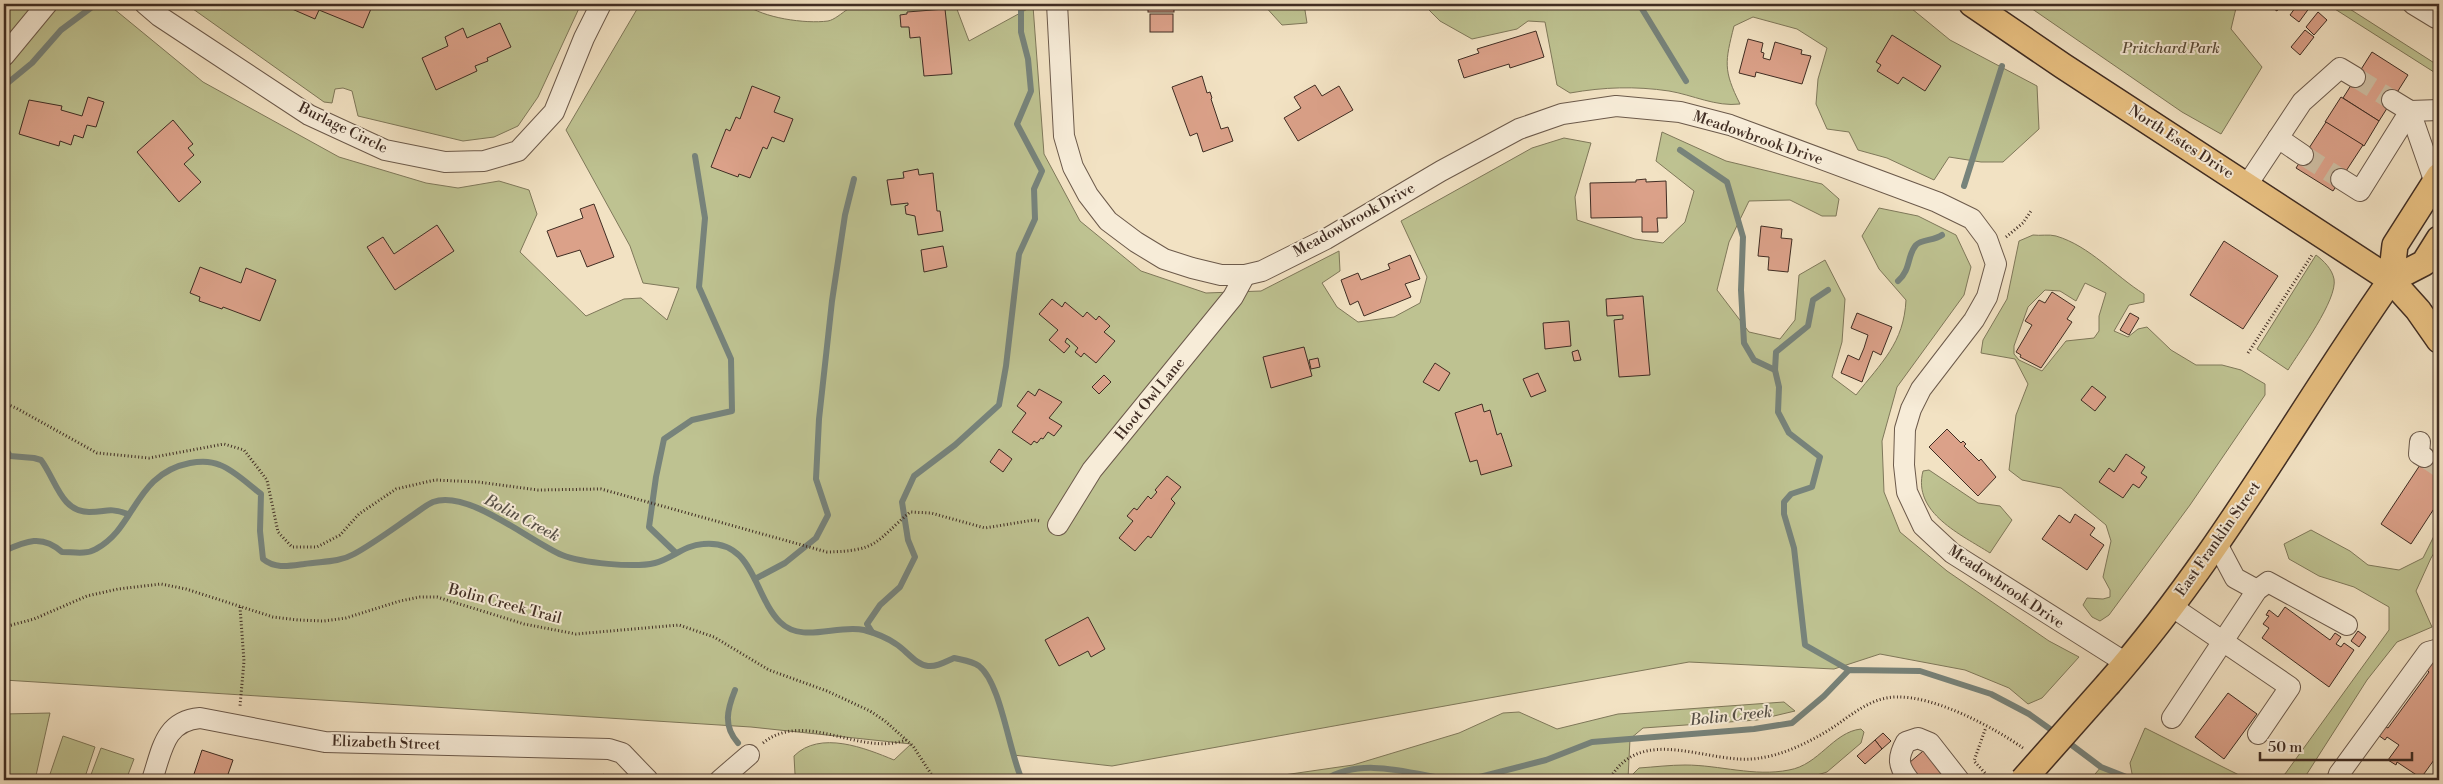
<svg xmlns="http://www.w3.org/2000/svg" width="2443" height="784" font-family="'Libre Bodoni',serif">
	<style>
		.green { fill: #bec291; stroke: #7f785a; fill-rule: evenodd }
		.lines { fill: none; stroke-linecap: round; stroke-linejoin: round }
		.stream { stroke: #77837b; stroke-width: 6 }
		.building { fill: #dba189; stroke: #402d23 }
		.minor-tunnel { stroke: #cebea3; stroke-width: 20; stroke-dasharray: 20 10; stroke-linecap: butt }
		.minor-casing { stroke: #6c5a4b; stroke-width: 22 }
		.major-casing { stroke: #402d23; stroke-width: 28 }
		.path { stroke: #402d23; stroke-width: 3; stroke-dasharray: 1 2.5; stroke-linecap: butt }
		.minor { stroke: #f7ecd8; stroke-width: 20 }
		.major { stroke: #e9c182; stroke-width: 25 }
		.major-bridge-casing { stroke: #402d23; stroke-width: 28; stroke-linecap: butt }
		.major-bridge { stroke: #e9c182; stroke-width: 25 }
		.labels { text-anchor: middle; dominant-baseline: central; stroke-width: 4; stroke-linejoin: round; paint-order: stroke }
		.park-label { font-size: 15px; font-style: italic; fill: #594b39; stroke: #f7ecd8 }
		.street-label { font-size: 15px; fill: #402d23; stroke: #f7ecd8 }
		.water-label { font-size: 16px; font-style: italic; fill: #575148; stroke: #f7ecd8 }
	</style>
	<rect width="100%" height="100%" fill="#f2e2c3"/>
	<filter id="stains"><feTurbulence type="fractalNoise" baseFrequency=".004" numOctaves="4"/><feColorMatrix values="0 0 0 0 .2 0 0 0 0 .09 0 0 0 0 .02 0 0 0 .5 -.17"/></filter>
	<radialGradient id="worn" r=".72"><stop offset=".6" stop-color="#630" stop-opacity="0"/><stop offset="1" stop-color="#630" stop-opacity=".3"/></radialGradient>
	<g class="green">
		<path d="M4,4H108L203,82L339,157L426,183L458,188L499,181L529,190L537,214L520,252L586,316L624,299L641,298L667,320L679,288L643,283L630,246L566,130L640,4H745C763,18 805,24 828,21C834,20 842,13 848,9V4H955L969,41L1033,6L1044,154L1080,221L1141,271L1206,293L1261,291L1339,251L1340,271L1322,283L1337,307L1358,322L1394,317L1420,303L1427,277L1401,221L1532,148L1564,138L1591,143L1575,197L1577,220L1635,239L1663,243L1685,222L1694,191L1656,161L1662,132L1726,161L1822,184L1839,199L1836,216H1822L1790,200L1749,201L1729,242L1717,290L1749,332L1780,339L1795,320L1799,275L1825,260L1845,299L1842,342L1832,377L1856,395C1881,363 1904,343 1906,300L1879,269L1862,236L1879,208L1918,216L1956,235L1971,267L1964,295L1897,387L1882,441L1884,492L1900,532L1947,571L2049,641L2079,657L2042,698L2028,704L2009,688L1965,670L1880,654L1834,669L1689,662L1112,766L1013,755L1022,780H805L795,774L794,756C820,730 865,748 894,760L911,744L751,727L4,680Z"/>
		<path d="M186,4H581L538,97L518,126L494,137L463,141L358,116L352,91L343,88L335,89L332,103L324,102Z"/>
		<path d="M1263,4H1304L1307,23L1282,25Z"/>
		<path d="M1423,4H1906L1950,40L2037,86L2039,129L2003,162H1981L1949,157L1934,180L1887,158L1858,150L1849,132L1827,129L1816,104L1818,79L1827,48L1797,29L1753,17L1734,26C1725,62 1723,70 1740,104C1716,107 1693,95 1669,91C1635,86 1604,87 1570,93L1557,85L1545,22L1528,21L1517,29L1472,39L1440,21Z"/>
		<path d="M2025,4H2237L2231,29L2262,67L2221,134L2182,112Z"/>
		<path d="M2327,4H2342L2439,66L2437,74Z"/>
		<path d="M2033,235C2040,236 2049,234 2056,236C2090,246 2115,276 2144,294V302L2129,305L2114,331L2128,337L2138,329L2147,327L2171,350L2196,365H2222L2241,370L2265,384V395L2190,505L2109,615L2100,621L2092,617L2083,605L2087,598L2103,599L2110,597V590L2103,577L2111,541L2106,525L2061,488L2022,480L2009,470L2016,415L2028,384L2015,359L1981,353L1983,340L2007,299L2019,241ZM2085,283L2106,293L2099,316V331L2094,338L2066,341L2042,371L2019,360L2014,354V346L2028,307L2045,290L2060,291L2076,301Z"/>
		<path d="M2316,255C2324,261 2332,269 2334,279C2338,299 2299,352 2288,370L2257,349Z"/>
		<path d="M1929,470L1978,503L2000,506L2012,520L1990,553C1962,535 1912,513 1923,471Z"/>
		<path d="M2439,526V545L2431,558L2416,591L2432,627L2397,642L2367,680L2303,780H2275L2285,774L2389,630V607L2354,587L2319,576L2289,559L2284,544L2311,530L2350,551L2368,565L2399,570L2423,558Z"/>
		<path d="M1784,702L1795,711L1757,720L1643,728L1630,739L1628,779L1639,768C1654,767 1670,765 1685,765C1720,765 1754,777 1789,770C1819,765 1833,732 1861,729L1864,732L1861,743L1827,772L1801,780H1249L1353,765L1459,733L1503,713L1519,712L1557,729L1618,714Z"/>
		<path d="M50,713L35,780H4V714Z"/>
		<path d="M2145,728L2249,780H2090L2101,767L2133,779L2130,763Z"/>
		<path d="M63,736L95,747L84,780H48Z"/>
		<path d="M101,748L134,759L126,780H89Z"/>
	</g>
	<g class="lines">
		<g class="stream">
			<path d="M1639,4L1686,81"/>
			<path d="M2053,5L2054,4"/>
			<path d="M4,86L32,63L61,30L96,4"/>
			<path d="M1680,150L1727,182L1743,237L1741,290L1744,343L1754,360L1775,370"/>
			<path d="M1964,186L2002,66"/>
			<path d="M1898,281C1911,270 1907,255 1916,245C1922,239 1934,241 1942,235"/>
			<path d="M1828,290L1813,300L1808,326L1776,352L1775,370L1779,387L1778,412L1789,433L1820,457L1812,487L1791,494L1784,502V514L1794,548L1805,645L1849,670"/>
			<path d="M4,447L10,456L34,458L41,460C56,480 61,512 89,512C108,512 107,507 128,514"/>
			<path d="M4,551C26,541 42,534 62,552C73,552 86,555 96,549C136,528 134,474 190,463C200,461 211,461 220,465C234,470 249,485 261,494L260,531L263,559C275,569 289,566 304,564C321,561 338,563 354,554C374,543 394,528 413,515C419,511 426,505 433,502C468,489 529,541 562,555C582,563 634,568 655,563C671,559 685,545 703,544C754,539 753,595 780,622C802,644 837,624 864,630C875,633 886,637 896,644C906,650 916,665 928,666C937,667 945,662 954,658C962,660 972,661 979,666C1001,683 1009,752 1022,780"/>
			<path d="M676,553L649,527L656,477L664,439L692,420L732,411L731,359L699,287L705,218L695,156"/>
			<path d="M755,579L785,563L816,538L828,515L816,479L819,419L832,301L845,215L854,179"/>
			<path d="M872,632L867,624L880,605L900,587L915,557L908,540L902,502L914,476L955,445L999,405L1006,366L1019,254L1035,219L1034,189L1042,171L1017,124L1031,91L1028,59L1021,32V4"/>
			<path d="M735,690C727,710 723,726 738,743"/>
			<path d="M2065,740L2101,767L2134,780"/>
			<path d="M1325,780C1361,756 1412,774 1452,780"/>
			<path d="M1468,780L1546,760L1592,742L1754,729L1792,723L1824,696L1849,670L1920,671L1991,694L2029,714L2057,734"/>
		</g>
	</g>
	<g class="building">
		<path d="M294,4H373L363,28L319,10L315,19L292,9Z"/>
		<rect x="1148" y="4" width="26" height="8"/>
		<path d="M2273,4H2281L2277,11L2271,7Z"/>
		<path d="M2298,4H2307L2310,7L2299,22L2290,15Z"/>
		<path d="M945,9L952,74L924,76L920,37L910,38L909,27H901L900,15L907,14V12Z"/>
		<path d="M2318,12L2327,20L2314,35L2306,27Z"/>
		<rect x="1150" y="14" width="23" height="18"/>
		<path d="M500,23L511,47L487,58L488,61L475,66L477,71L436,90L422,58L448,46L445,37L463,28L467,38Z"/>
		<path d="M2305,30L2314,37L2300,55L2291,47Z"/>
		<path d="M1536,31L1544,57L1510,68L1509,64L1464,78L1458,60L1479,53L1477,49Z"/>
		<path d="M1892,35L1941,66L1925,91L1903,77L1898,84L1877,71L1881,65L1876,62Z"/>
		<path d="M1748,39L1763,43L1761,52L1764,53L1763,58L1770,60L1775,42L1802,50L1801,54L1811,56L1802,84L1756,72L1755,77L1739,73Z"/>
		<path d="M2372,52L2408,75L2379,121L2343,98Z"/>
		<path d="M1202,76L1207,93L1210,92L1212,98L1211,99L1221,129L1228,127L1233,141L1203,152L1197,133L1190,136L1172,87Z"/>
		<path d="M1315,85L1322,96L1339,86L1353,110L1298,141L1284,118L1301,108L1294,97Z"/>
		<path d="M752,86L780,97L774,112L793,119L784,142L772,137L767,149L763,147L750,178L739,174L738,177L711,167L726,129L730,131L736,117L740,119Z"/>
		<path d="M88,97L104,102L96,127L87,125L83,138L74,135L71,145L60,141L59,146L19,134L29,100L62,106L61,110L82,116Z"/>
		<path d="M2341,97L2379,121L2364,146L2325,122Z"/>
		<path d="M173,120L193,144L188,148L194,155L184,164L201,182L179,202L137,152Z"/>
		<path d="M2326,122L2363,145L2333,191L2296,168Z"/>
		<path d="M918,169L919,175L933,173L937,211H940L943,231L918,235L915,216L906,214L905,206L908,205V203L891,205L887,180L904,178L903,172Z"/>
		<path d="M1646,179V182L1666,181L1667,218H1657L1658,232H1642V217L1591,218L1590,183L1636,182V180Z"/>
		<path d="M594,204L614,257L587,267L580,250L557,257L547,231L583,218L580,209Z"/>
		<path d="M437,225L454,251L395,290L367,247L383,237L394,254Z"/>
		<path d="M1761,226L1782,229L1781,238L1792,239L1788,272L1768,270L1769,257L1758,256Z"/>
		<path d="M2224,241L2278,276L2243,329L2190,295Z"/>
		<path d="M943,246L947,267L924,272L921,250Z"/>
		<path d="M1410,255L1420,279L1405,284L1411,297L1364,316L1358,301L1350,305L1341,280L1358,273L1361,280L1390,269L1388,264Z"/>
		<path d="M200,267L241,283L246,268L276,280L260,321L223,307L222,309L199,301L200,297L190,293Z"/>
		<path d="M2052,292L2075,307L2067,319L2072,322L2041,368L2020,357L2021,355L2016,352L2032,325L2025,321L2039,300L2045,303Z"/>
		<path d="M1643,296L1650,375L1619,377L1614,320L1623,319V315L1607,316L1606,299Z"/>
		<path d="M1052,299L1062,307L1065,302L1083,317L1087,312L1096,320L1099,316L1110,326L1104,332L1115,341L1096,363L1084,353L1081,357L1075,352L1078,348L1067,338L1065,342L1070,346L1064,353L1049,340L1058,330L1039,314Z"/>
		<path d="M1857,313L1892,327L1881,355L1873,351L1862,382L1841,373L1848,355L1859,360L1864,348L1868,335L1851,328Z"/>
		<path d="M2130,313L2139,318L2129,335L2120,330Z"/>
		<path d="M1569,321L1571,346L1545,349L1543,323Z"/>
		<path d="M1304,347L1312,376L1271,388L1263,357Z"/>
		<path d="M1578,350L1581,360L1574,361L1572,352Z"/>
		<path d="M1318,358L1320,367L1311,369L1309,360Z"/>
		<path d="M1435,363L1450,373L1439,391L1423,382Z"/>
		<path d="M1538,373L1546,391L1531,397L1523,379Z"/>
		<path d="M1104,375L1111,382L1099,394L1092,387Z"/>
		<path d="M2092,386L2106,397L2095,411L2081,400Z"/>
		<path d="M1039,389L1062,402L1049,418L1062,426L1054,436L1048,432L1043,439L1041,438L1037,443L1034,441L1031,445L1012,432L1026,413L1017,406L1028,391L1035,396Z"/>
		<path d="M1482,404L1484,412L1490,410L1497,435L1501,433L1512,466L1481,475L1477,460L1470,462L1455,413Z"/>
		<path d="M1947,429L1961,443L1963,441L1966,444L1964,446L1979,461L1981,459L1996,477L1978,496L1929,447Z"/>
		<path d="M999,449L1012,459L1003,472L990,462Z"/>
		<path d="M2427,453L2439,461V473L2422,462Z"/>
		<path d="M2126,454L2145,467L2141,473L2147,477L2139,488L2133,484L2123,498L2099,482L2109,468L2114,472Z"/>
		<path d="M2422,462L2439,473V501L2411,544L2381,524Z"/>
		<path d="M1167,476L1181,487L1171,499L1175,503L1151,538L1148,536L1135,551L1119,538L1133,521L1127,516L1134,508L1137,510L1148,496L1151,499L1157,492L1155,490Z"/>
		<path d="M2075,514L2095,528L2090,535L2104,545L2087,570L2042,539L2059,515L2070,523Z"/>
		<path d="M2285,607L2330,640L2335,633L2341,637L2336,644L2341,647L2344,643L2354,650L2329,687L2262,638L2269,628L2263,624L2269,616L2266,615L2269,610L2278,617Z"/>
		<path d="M1088,617L1105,649L1091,657L1088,651L1059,666L1045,640Z"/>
		<path d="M2358,631L2366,637L2359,647L2351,641Z"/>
		<path d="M2433,660L2439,665L2437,669L2439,670V753L2421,778L2397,762L2396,765L2388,760L2399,745L2387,737L2385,740L2378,735L2384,726L2388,728L2429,672L2426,669Z"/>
		<path d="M2228,693L2257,714L2224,759L2195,737Z"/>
		<path d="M1883,733L1891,741L1882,749L1875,740Z"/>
		<path d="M1875,740L1882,749L1865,764L1857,756Z"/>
		<path d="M1929,746L1952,774L1944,780H1912L1903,768Z"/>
		<path d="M202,750L233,760L226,780H192Z"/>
		<path d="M604,774L609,780H596Z"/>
		<path d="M322,776L357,778V780H322Z"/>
	</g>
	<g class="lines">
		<g class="minor-tunnel">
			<path d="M2355,77L2392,100"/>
			<path d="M2303,155L2341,179"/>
			<path d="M2424,457L2439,467"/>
		</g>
		<g class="minor-casing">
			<g id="minor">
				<path d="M145,4L159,16L309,115L385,150L445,162L484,161L518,151L554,112L584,38L601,4"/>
				<path d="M1057,4L1064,136L1073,167L1088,195L1108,221L1136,242L1164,259L1192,268L1221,275H1245L1262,271L1326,239L1441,171L1519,129L1562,114L1616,106L1680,112L1730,125L1937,202L1972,219L1987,239L1996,264L1987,297L1974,320L1921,389L1911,409L1905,429L1904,465L1907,492L1923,526L1952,553L2126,663"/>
				<path d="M2413,4L2436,18L2439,13"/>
				<path d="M4,56L47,4"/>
				<path d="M2392,100L2410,111L2439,110"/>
				<path d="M2410,111L2435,183"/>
				<path d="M2278,138L2303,155"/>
				<path d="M2341,179L2360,191L2410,111"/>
				<path d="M2247,185L2302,102L2340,68L2355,77"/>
				<path d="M2420,442L2419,454L2424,457"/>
				<path d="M1058,525L1092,470L1233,297L1245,275"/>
				<path d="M2217,544L2235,578L2257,590"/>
				<path d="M2171,606L2290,687L2258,734"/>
				<path d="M2172,718L2257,590L2268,582L2347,625"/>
				<path d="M152,780C162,751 164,721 200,718L325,742L609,749L622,753L648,780"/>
				<path d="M720,780L749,755"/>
				<path d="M1909,780C1898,766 1897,758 1906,742L1918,738L1930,743L1959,780"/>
				<path d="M2337,780L2339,774L2428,652L2439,649"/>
			</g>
		</g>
		<g class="major-casing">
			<g id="major">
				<path d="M1972,4L2063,66L2391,280L2418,310L2439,340"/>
				<path d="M2391,280L2395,245L2439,176"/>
				<path d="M2109,683C2218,559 2297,414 2391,280L2424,263L2439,239"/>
			</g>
		</g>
		<g class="path">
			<path d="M2006,237L2023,223L2031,211"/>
			<path d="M2248,353L2312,255"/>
			<path d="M4,403L16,408L97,453L149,458L224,444L244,450L267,480L278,532L292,547H317L340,535L359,514L396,489L435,480L478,482L538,490L601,489L827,552C878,551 875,542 910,512L931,513L985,528L1034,520L1040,521"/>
			<path d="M240,607L244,661L240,706"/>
			<path d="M4,627L34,619L87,596L118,589L161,584L186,589L273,617L298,620L324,621L346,618L400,601L420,597H437L524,624L576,634L679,625L714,637L769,670L827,691L870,711L885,721L913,746L935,780"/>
			<path d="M763,743C805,709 860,757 906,740"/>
			<path d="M1985,773L1974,761L1986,727"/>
			<path d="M1609,780C1642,721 1711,767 1760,758C1782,755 1805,744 1824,733C1848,719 1868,697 1897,697C1935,696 1993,727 2023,748"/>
		</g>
		<use href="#minor" class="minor"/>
		<use href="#major" class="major"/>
		<g class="major-bridge-casing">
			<path id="major-bridge" d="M2023,780L2109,683"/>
		</g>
		<use href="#major-bridge" class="major-bridge"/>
	</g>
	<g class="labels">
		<g class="park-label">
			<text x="2171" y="48">Pritchard Park</text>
		</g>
		<g class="street-label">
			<text transform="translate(343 128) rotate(26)">Burlage Circle</text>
			<text transform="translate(1758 138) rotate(19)">Meadowbrook Drive</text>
			<text transform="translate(2181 142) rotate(33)">North Estes Drive</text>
			<text transform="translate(1354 220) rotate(-29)">Meadowbrook Drive</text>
			<text transform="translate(1150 399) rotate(-51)">Hoot Owl Lane</text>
			<text transform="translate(2218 539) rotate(-55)">East Franklin Street</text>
			<text transform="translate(2006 587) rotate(34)">Meadowbrook Drive</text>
			<text transform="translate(505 604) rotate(15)">Bolin Creek Trail</text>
			<text transform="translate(386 743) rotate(2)">Elizabeth Street</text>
		</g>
		<g class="water-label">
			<text transform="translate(522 518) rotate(28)">Bolin Creek</text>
			<text transform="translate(1731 716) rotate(-6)">Bolin Creek</text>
		</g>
	</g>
	<rect width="2443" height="784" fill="none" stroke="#f2e2c3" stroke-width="20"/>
	<rect x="5" y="5" width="2433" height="774" fill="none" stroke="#402d23" stroke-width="2.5"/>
	<rect x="10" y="10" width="2423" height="764" fill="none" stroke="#402d23"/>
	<path d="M2260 752v8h152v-8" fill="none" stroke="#402d23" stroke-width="2.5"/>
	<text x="2268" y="752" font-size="15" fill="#402d23" stroke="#f7ecd8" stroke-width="4" paint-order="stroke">50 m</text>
	<rect width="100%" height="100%" filter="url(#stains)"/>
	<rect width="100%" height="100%" fill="url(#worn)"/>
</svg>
